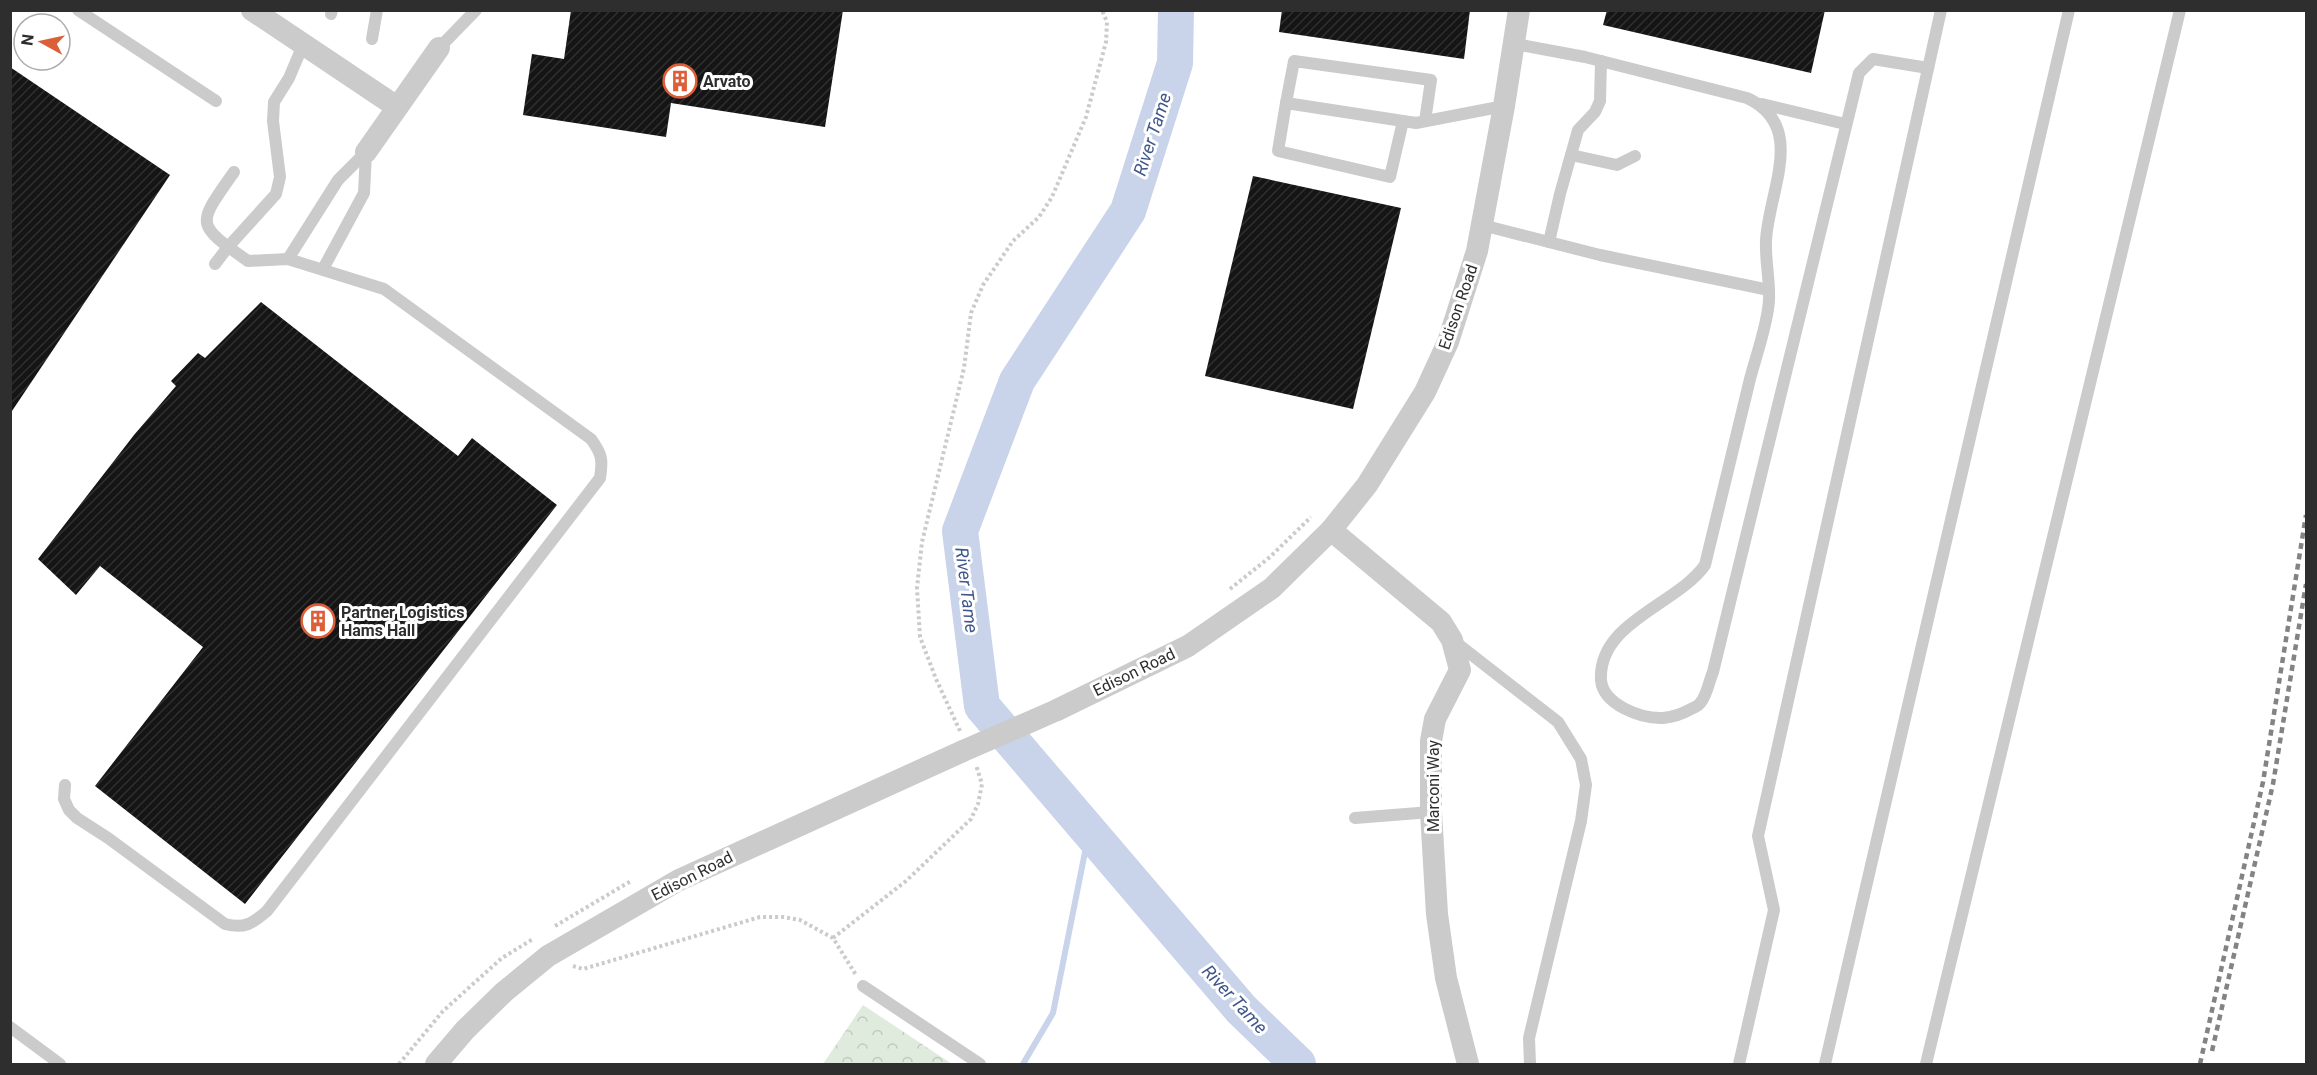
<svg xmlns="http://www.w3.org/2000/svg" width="2317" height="1075" font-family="Roboto,sans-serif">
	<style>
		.forest { fill: url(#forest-crowns) }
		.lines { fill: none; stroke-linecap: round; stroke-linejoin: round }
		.stream { stroke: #c9d3ea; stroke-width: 6 }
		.river { stroke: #c9d3ea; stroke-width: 36 }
		.building { fill: url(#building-hatch) }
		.path { stroke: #cbcbcb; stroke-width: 4; stroke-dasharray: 3 3; stroke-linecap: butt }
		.lane { stroke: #cbcbcb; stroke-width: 12 }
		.street { stroke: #cbcbcb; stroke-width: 22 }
		.rail { stroke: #838383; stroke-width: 4.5; stroke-dasharray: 6 4.5; stroke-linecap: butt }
		.street-bridge { stroke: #cbcbcb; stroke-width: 22 }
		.labels { text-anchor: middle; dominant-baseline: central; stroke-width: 6; stroke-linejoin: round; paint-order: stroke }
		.poi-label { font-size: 16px; font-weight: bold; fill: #2e2e2e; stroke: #fff; text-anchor: start }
		.street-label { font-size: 16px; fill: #2e2e2e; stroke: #fff }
		.water-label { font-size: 18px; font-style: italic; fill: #40578c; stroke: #fff }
	</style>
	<defs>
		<pattern id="forest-crowns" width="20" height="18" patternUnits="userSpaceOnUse" patternTransform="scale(1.5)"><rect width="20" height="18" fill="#dfebdc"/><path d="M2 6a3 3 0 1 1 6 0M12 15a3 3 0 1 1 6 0" fill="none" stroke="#c0cabd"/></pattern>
		<pattern id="building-hatch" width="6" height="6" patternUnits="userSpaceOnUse" patternTransform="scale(1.5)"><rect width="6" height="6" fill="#151515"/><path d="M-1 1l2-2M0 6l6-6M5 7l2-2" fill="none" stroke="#2f2f2f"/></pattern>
	</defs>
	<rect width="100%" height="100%" fill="#fff"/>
	<path class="forest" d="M863,1005L952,1064H823Z"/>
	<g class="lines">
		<path class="stream" d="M1023,1064L1053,1013L1089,832"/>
		<path class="river" d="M1176,10L1175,63L1128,211L1017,381L960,531L982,706L1241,1009L1298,1064"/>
	</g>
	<g class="building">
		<path d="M571,10H843L825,127L671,103L666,137L523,115L532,54L564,59Z"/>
		<path d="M1282,10H1470L1464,59L1279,32Z"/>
		<path d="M1607,10H1825L1811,73L1603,25Z"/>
		<path d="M10,67L170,175L10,414Z"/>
		<path d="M1253,176L1401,208L1353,409L1205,376Z"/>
		<path d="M261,302L458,456L472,438L557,505L245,904L95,786L203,647L100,566L76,595L38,559L134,435L176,386L171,381L198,353L205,358Z"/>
	</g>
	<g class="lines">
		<g class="path">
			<path d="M1230,589L1270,557L1311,517"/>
			<path d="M960,731L936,679L920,637L917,588L922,542L964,368L971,313L983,285L1013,241L1039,217L1052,197L1086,117L1106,42L1107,22L1102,10"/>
			<path d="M555,926L631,881"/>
			<path d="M833,938L906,881L971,819L978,804L982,784L976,765"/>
			<path d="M573,966L583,969L760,917H783L800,920L833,938L856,975"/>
			<path d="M399,1064L443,1011L502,958L533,939"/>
		</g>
		<g class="lane">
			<path d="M78,10L216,101"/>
			<path d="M331,14L332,10"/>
			<path d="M372,39L377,10"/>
			<path d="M1515,44L1585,57L1747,98C1808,126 1768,192 1766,241C1765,260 1770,280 1769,300C1768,323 1756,356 1750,379C1735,441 1720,503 1705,565C1677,605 1598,622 1601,680C1603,705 1642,719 1663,718C1672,717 1682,714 1689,710C1693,708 1699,706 1701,702C1707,695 1709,681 1713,672L1859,73L1873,59L1928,68"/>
			<path d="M439,48L476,10"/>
			<path d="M1286,103L1278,151L1390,177L1403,121"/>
			<path d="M1762,104L1845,124"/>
			<path d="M1425,121L1431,80L1294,61L1286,103L1416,123L1504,106"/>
			<path d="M1571,155L1617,165L1635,156"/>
			<path d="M1482,225L1600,255L1769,290"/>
			<path d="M1549,242L1560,194L1578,130L1595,112L1600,101L1601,61"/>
			<path d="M288,259L338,180L366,152"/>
			<path d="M215,264L228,247L276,194L280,177L273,121L274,102L289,78L303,45"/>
			<path d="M323,269L364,193L366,152"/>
			<path d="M1454,641L1558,722L1581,759L1586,785L1581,821L1529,1038L1530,1064"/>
			<path d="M65,785L64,799L69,810L77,818L108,838L225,924C244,929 252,924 267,911L600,478C603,460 602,454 591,439L384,289L288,259L248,261C194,223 197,225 234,172"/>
			<path d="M1355,818L1431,812"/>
			<path d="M863,986L980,1064"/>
			<path d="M10,1027L60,1064"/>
			<path d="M1739,1064L1774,910L1758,836L1941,10"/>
			<path d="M1825,1064L2069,10"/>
			<path d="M1926,1064L2180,10"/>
		</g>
		<g class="street">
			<path d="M252,10L397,107"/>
			<path d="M366,152L439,48"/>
			<path d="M1331,530L1441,622L1452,640L1460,670L1435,719L1431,741V812L1437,914L1446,978L1468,1064"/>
			<path d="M1057,710L1188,646L1272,588L1331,530L1367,485L1425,392L1448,342L1477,251L1504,106L1519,10"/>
			<path d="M436,1064L465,1030L504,992L548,956L679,880L963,751"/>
		</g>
		<g class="rail">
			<path d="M2212,1051L2273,784L2306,584"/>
			<path d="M2200,1064L2263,782L2306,515"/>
		</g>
		<path class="street-bridge" d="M963,751L1057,710"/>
	</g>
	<defs>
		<g id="building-ring" transform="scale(1.725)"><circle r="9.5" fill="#fff" stroke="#dc5f39" stroke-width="1.5"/><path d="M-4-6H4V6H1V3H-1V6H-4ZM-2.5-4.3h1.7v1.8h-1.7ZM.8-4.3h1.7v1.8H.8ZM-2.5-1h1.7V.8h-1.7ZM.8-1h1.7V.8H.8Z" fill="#dc5f39"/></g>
	</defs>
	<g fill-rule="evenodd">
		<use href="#building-ring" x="680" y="81"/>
		<use href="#building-ring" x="318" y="621"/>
	</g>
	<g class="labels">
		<g class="poi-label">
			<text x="703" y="81">Arvato</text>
			<text x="341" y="612">Partner Logistics<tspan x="341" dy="18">Hams Hall</tspan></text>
		</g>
		<g class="street-label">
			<text transform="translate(1458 307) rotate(-71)">Edison Road</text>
			<text transform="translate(1134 672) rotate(-26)">Edison Road</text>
			<text transform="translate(1433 786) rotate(-90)">Marconi Way</text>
			<text transform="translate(692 876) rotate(-27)">Edison Road</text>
		</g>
		<g class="water-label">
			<text transform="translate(1152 134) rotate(-72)">River Tame</text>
			<text transform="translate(967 590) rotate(83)">River Tame</text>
			<text transform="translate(1235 999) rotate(47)">River Tame</text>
		</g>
	</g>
	<rect width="2317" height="1075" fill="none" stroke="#2e2e2e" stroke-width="24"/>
	<g transform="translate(42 42) rotate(278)"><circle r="28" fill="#ffffff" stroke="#ababab" stroke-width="1.5"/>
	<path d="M0-4.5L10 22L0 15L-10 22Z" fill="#dc5f39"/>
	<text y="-9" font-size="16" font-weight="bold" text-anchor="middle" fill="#2e2e2e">N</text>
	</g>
</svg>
